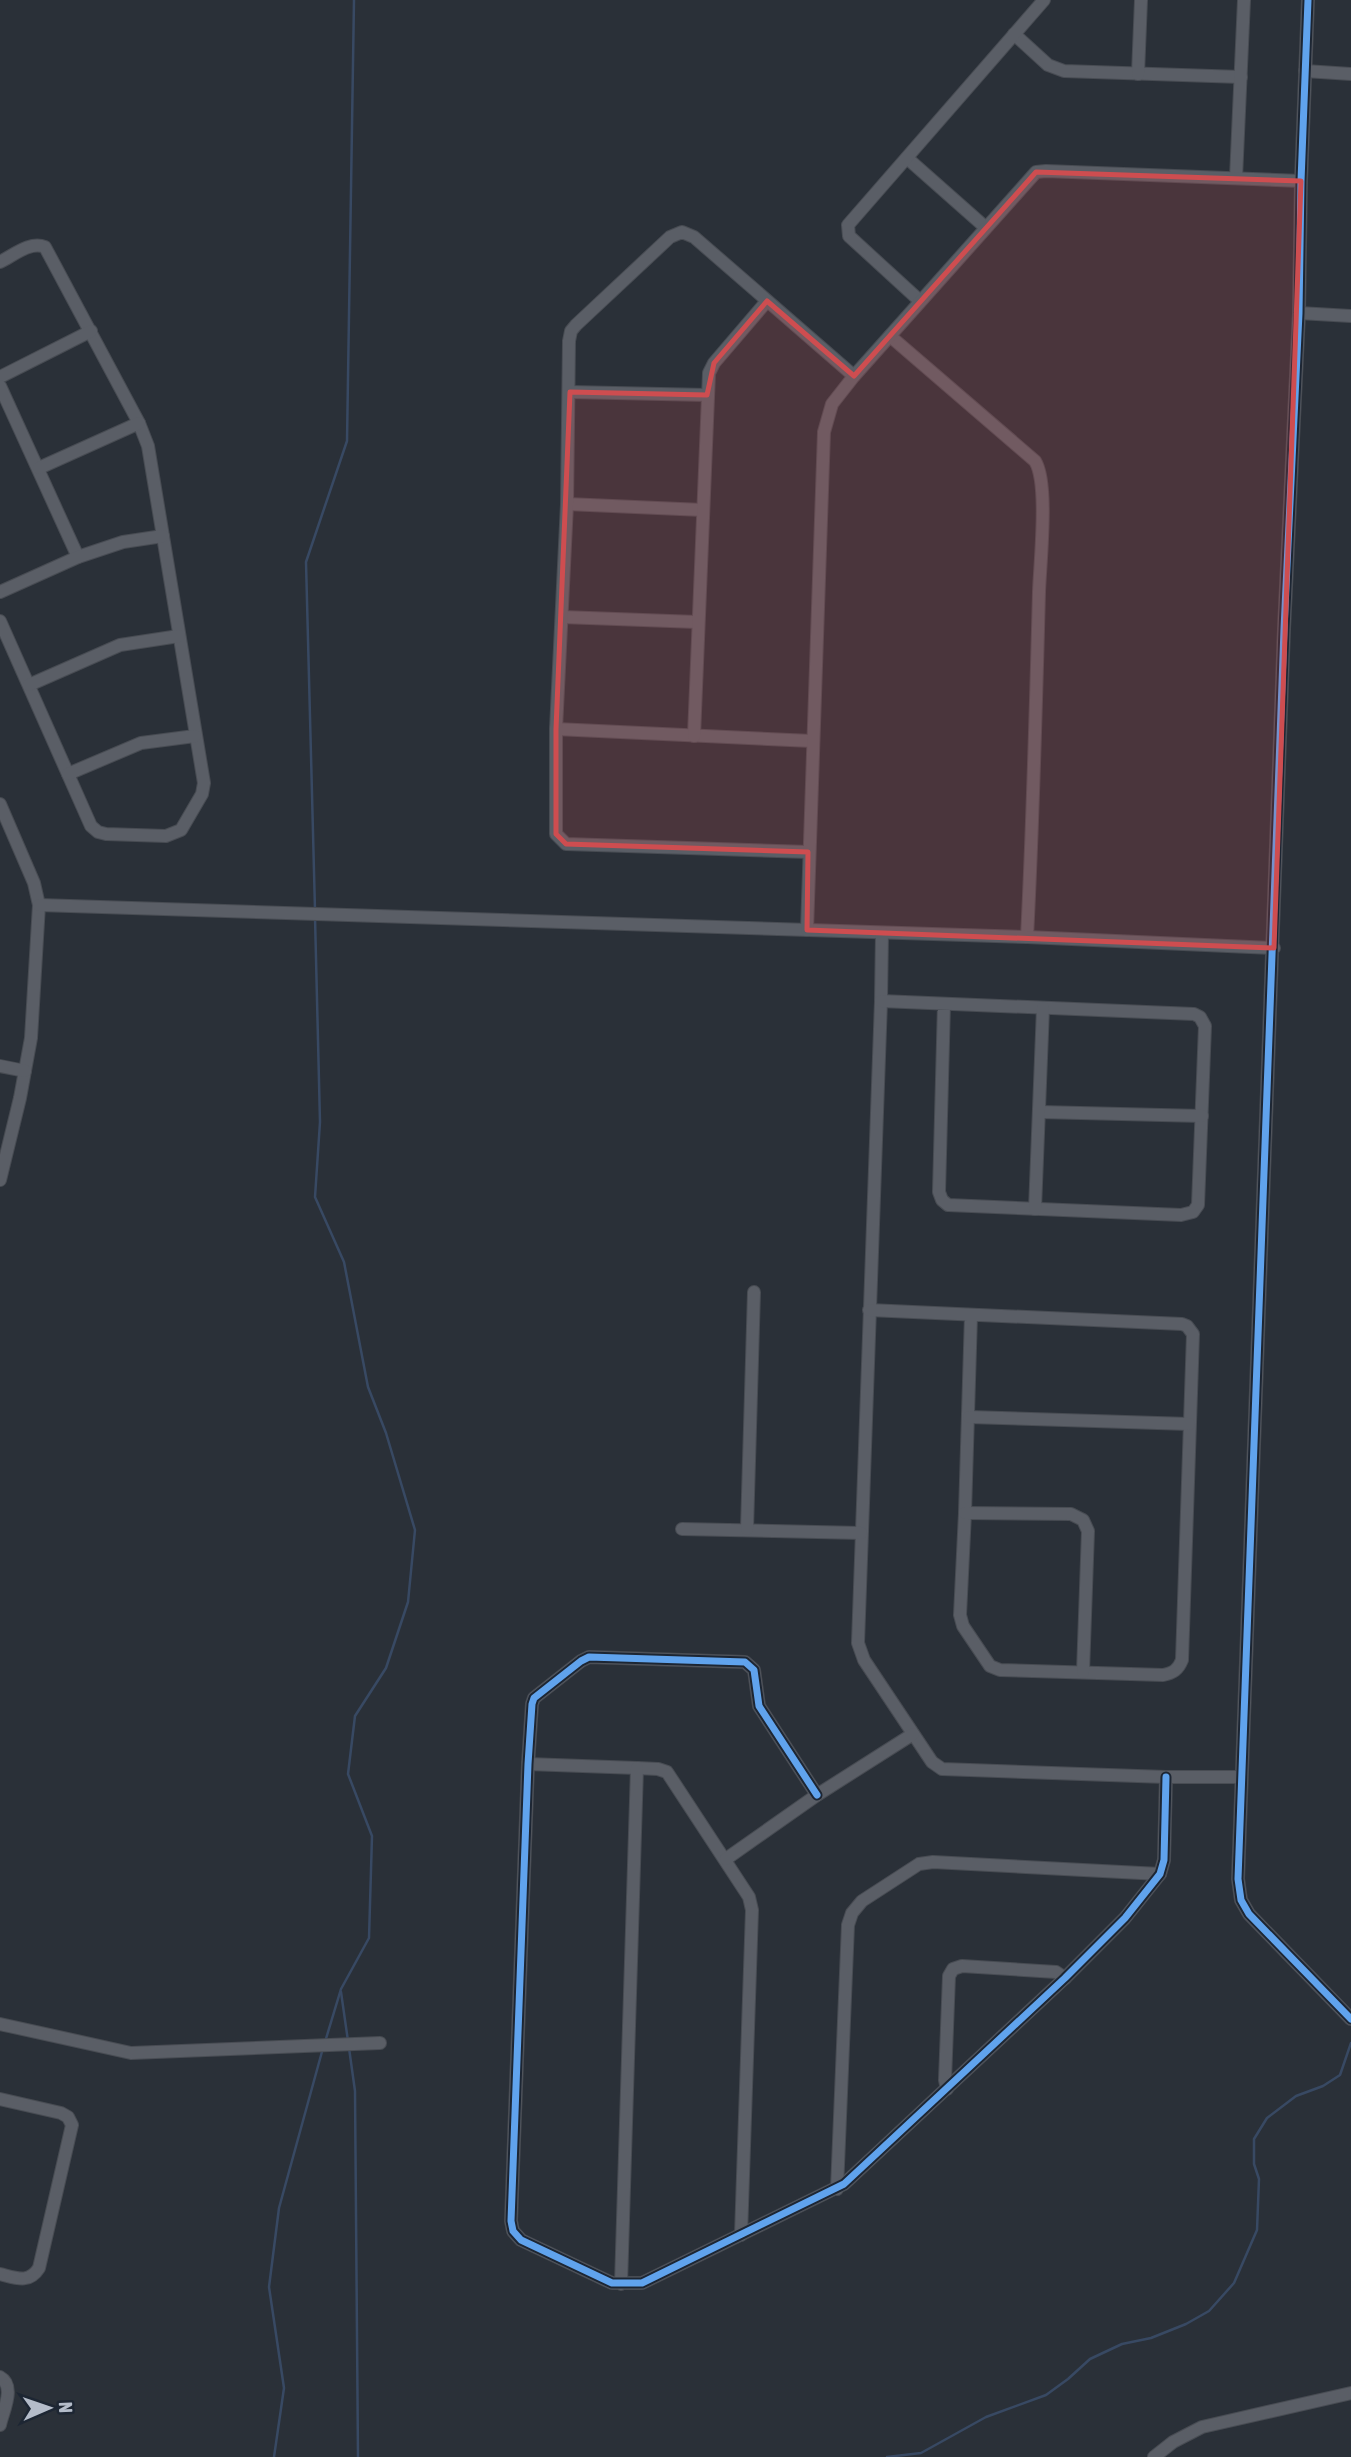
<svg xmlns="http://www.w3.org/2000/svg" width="1351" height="2457" font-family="'Asap Condensed',sans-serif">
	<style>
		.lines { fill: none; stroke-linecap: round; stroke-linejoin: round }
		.stream { stroke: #384963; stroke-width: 2.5 }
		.street-casing { stroke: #484c53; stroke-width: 14 }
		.street { stroke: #5a5e66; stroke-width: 12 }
		.cycleway-casing { stroke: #1d2633; stroke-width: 11 }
		.cycleway { stroke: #60a3ed; stroke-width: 7 }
		.marked { fill: #ce4d50; fill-opacity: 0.2; stroke: #ce4d50; stroke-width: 5; stroke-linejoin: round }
	</style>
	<rect width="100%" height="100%" fill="#2a3038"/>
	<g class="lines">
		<g class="stream">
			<path d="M315,910L306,562L347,441L354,0"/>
			<path d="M315,917L320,1122L315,1197L344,1262L368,1387L386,1433L415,1530L408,1602L386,1668L355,1716L348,1774L372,1836L369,1938L341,1989L325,2042"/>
			<path d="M341,1992L348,2041"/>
			<path d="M349,2048L355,2091L358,2457"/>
			<path d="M274,2457L284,2388L269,2287L279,2208L323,2048"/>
			<path d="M887,2457L921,2453L986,2417L1046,2395L1068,2379L1090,2359L1122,2344L1151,2338L1186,2324L1209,2311L1234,2283L1257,2230L1259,2179L1254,2164V2139L1267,2118L1296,2096L1323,2086L1340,2075L1351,2043"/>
		</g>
		<g class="street-casing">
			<g id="street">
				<path d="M1308,0L1301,181L1299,313L1284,629L1238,1879L1241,1900L1249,1914L1351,2019"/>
				<path d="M1014,34L1048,65L1064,71L1241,77"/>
				<path d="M1305,71L1351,74"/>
				<path d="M1138,74L1141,0"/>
				<path d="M907,158L985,227"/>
				<path d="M1236,178L1244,0"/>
				<path d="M0,262C14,255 30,241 45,247L139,423L148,446L204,783L202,794L181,830L166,836L106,834L98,832L91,826L0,621"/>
				<path d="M920,301L849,236L848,225L1044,0"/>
				<path d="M1299,313L1351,316"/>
				<path d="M890,336L1035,461C1049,483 1040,562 1039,592C1036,707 1033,822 1027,937"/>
				<path d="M0,377L91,331"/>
				<path d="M0,386L78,557"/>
				<path d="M570,392L707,395"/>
				<path d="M39,468L139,423"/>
				<path d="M567,504L703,510"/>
				<path d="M0,592L78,557L123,542L163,536"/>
				<path d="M562,617L697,622"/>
				<path d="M29,685L120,645L179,636"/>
				<path d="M556,729L812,741"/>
				<path d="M694,736L709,373L714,363L767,301"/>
				<path d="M68,774L141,743L195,736"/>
				<path d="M0,804L34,883L39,905L31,1038L20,1098L0,1180"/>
				<path d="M808,852L566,844L556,834V729L567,504L569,341L571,331L576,325L670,237L682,232L694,237L854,376"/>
				<path d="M39,905L1027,937L1274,948"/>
				<path d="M807,930L824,432L832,404L854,376L1036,172L1046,171L1301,181"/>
				<path d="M882,933L881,1001L858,1643L864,1660L932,1762L942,1769L1166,1777H1241"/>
				<path d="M881,1001L1194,1014L1200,1017L1205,1026L1198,1205L1193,1212L1181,1215L948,1205L942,1200L939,1192L944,1004"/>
				<path d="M0,1066L25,1071"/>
				<path d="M1040,1112L1202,1116"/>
				<path d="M1035,1209L1043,1008"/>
				<path d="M869,1310L1182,1324L1187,1326L1193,1334L1182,1660C1178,1670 1173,1673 1163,1675L1000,1670L990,1666L963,1626L960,1615L965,1513L971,1315"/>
				<path d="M969,1417L1189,1424"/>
				<path d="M965,1513L1071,1514L1083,1520L1088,1531L1083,1672"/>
				<path d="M682,1529L861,1533"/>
				<path d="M747,1529L754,1292"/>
				<path d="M528,1764L637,1768L658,1769L667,1772L749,1897L752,1910L741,2235"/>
				<path d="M817,1795L759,1706L754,1670L745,1662L589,1657L581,1661L534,1698L532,1704L528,1764L511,2221L513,2231L521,2240L612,2283H642L844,2184L1065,1978L1125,1918L1160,1874L1164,1860L1166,1777"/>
				<path d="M726,1859L817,1795L913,1734"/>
				<path d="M0,2024L131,2053L380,2043"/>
				<path d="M947,2089L945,2080L949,1976L953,1969L962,1966L1056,1972L1065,1978"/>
				<path d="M0,2099L61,2113L68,2117L72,2125L39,2268C29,2284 16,2278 0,2274"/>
				<path d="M837,2189L848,1925L852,1913L862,1901L919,1864L933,1862L1160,1874"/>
				<path d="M621,2284L637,1768"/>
				<path d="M0,2377C16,2386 3,2411 0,2425"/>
				<path d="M1154,2457L1173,2442L1202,2427L1351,2393"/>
			</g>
		</g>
		<use href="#street" class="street"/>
		<g class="cycleway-casing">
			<g id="cycleway">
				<path d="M1308,0L1301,181L1299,313L1284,629L1238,1879L1241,1900L1249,1914L1351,2019"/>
				<path d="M817,1795L759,1706L754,1670L745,1662L589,1657L581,1661L534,1698L532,1704L528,1764L511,2221L513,2231L521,2240L612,2283H642L844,2184L1065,1978L1125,1918L1160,1874L1164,1860L1166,1777"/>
			</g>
		</g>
		<use href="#cycleway" class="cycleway"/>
	</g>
	<path class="marked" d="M1036,172L1301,181L1274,948L807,930L808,852L566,844L556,834V729L570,392L707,395L714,363L767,301L854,376Z"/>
	<g transform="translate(49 2408) rotate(88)" stroke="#1d2633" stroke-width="5" paint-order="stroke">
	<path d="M0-5L12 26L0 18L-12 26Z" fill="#b4bcc9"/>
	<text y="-10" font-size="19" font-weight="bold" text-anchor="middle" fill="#b4bcc9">N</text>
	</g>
</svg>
